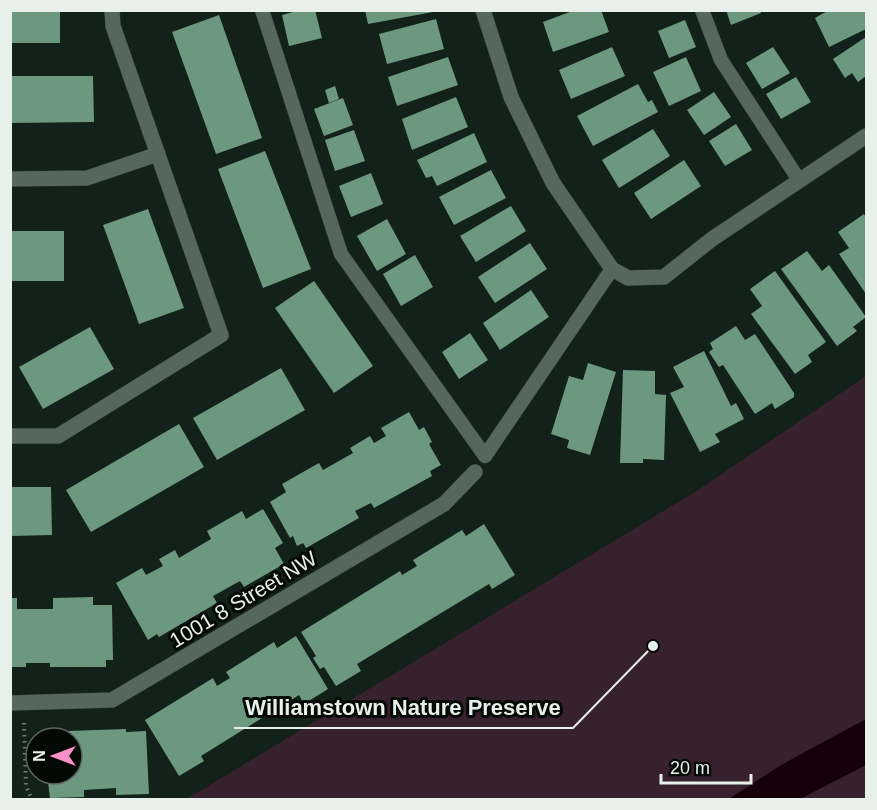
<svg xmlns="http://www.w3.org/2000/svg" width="877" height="810" font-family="Helvetica,sans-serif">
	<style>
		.green { fill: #37212c }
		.water { fill: #140009 }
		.building { fill: #6d9880 }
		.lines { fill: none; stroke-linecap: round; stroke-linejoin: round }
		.service-casing { stroke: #303e36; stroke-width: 15 }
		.minor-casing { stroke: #303e36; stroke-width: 16 }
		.path { stroke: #707d76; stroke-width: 4; stroke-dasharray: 1.5 4.5; stroke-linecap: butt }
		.service { stroke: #56685e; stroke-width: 14 }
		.minor { stroke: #56685e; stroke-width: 15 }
		.labels { text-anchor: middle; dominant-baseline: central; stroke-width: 6; stroke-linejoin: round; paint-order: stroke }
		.street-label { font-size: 21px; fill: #e7f0eb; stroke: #040906 }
		.leader { fill: none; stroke: #e7f0eb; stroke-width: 2 }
		.callout-dot { fill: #e7f0eb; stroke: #040906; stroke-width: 2 }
		.callout-label { font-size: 22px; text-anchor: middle; font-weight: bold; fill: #e7f0eb; stroke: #040906; stroke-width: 6; stroke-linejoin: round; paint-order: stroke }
	</style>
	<rect width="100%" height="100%" fill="#122119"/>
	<path class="green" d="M866,376V799L185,800L695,492Z"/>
	<path class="water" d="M866,719V765L800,799H729L781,765Z"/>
	<g class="building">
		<rect x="11" y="10" width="49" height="33"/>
		<path d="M300,10H315L322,38L289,46L282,15Z"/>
		<path d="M365,10H433V12L368,24Z"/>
		<path d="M575,10H601L609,32L553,52L543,22Z"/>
		<path d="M726,10H760L761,13L731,25Z"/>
		<path d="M829,10H866V29L829,47L815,18Z"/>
		<path d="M219,15L262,138L216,154L172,32Z"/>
		<path d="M436,19L444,49L387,64L379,34Z"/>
		<path d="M685,20L696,47L669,58L658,31Z"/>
		<path d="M866,37V76L858,82L852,73L845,78L833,59Z"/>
		<path d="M612,47L625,76L571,99L559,70Z"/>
		<path d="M773,47L790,73L762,89L746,63Z"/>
		<path d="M448,57L458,85L397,106L388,77Z"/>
		<path d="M686,57L701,91L669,106L653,72Z"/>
		<path d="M10,76H93L94,122L10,123Z"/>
		<path d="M796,77L811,102L781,119L766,94Z"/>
		<path d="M638,84L648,102L652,100L658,112L593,146L577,116Z"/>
		<path d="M335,86L339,99L329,103L325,90Z"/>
		<path d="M714,92L731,117L704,135L687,110Z"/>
		<path d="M456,97L468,127L412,150L402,119Z"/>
		<path d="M343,98L353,125L324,136L314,109Z"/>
		<path d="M736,124L752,150L725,166L709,141Z"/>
		<path d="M653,129L670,156L619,188L602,160Z"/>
		<path d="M354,130L365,161L335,171L325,140Z"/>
		<path d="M474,133L487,162L437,186L432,176L426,178L417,160Z"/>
		<path d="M265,151L311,269L263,288L218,169Z"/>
		<path d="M684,160L701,186L651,219L634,193Z"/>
		<path d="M491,170L506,198L454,225L439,197Z"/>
		<path d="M371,173L383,204L351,217L339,186Z"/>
		<path d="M511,206L526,231L476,262L460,236Z"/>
		<path d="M148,209L184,308L139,324L103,225Z"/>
		<path d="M864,214L866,218V294L839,254L849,248L838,232Z"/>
		<path d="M387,219L406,254L377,271L357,236Z"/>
		<rect x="10" y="231" width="54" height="50"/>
		<path d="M530,243L547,269L495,303L478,277Z"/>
		<path d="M807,251L822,271L829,265L866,317L853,327L857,331L837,346L781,269Z"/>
		<path d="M415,255L433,287L401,306L383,274Z"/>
		<path d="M775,271L826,342L808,355L812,362L795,374L751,314L762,306L750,289Z"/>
		<path d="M314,281L373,366L334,393L275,308Z"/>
		<path d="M531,290L549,317L500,350L483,323Z"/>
		<path d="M736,326L745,340L755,334L794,393V397L775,409L772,403L755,414L723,365L719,367L709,352L713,349L710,343Z"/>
		<path d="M90,327L114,369L43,409L19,367Z"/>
		<path d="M470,333L488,360L459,379L442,352Z"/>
		<path d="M704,351L731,406L736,403L744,419L715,434L720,442L700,452L670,393L684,387L673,367Z"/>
		<path d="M588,363L616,372L590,455L567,448L569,440L551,434L569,376L583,380Z"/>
		<path d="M281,368L305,410L217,460L193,418Z"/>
		<path d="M623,370L655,371V394L666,395L664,460L643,459V463H620Z"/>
		<path d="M409,412L419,430L424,427L432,442L429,444L441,465L430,471L432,476L374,508L371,503L355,511L359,518L306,548L303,543L297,546L293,536L290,538L270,502L286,492L282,484L319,463L323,470L353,453L350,448L370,436L374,443L386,436L381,428Z"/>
		<path d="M179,424L204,467L91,532L66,490Z"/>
		<path d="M10,487H51L52,535L10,536Z"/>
		<path d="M263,509L283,543L275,548L284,564L244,587L240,581L213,596L217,603L159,637L157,634L148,640L116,583L142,568L146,575L163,566L159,559L175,550L179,558L211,539L207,531L242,511L246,519Z"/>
		<path d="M484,524L515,575L492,589L489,584L357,664L361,671L336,686L324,667L320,669L313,658L316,656L301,632L400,571L402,575L417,566L413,560L462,530L466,536Z"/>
		<path d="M93,597V605H112L113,660H106V667H50V663H26V667H10V598H17V609H53V598Z"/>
		<path d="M296,636L328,689L304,704L299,695L201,756L204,761L179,776L145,720L213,678L217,686L230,678L226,672L274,642L277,648Z"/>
		<path d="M126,729V732L146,731L149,794L116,795V788L84,790V797L50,798L47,774H72V738H48L47,736L68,735V731Z"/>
	</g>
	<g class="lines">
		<g class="service-casing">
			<g id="service">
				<path d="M262,10L341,254L485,456L612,269"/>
				<path d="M702,10L721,60L799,180"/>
			</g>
		</g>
		<g class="minor-casing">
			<g id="minor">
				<path d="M483,10L511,97L553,183L612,269L628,278L664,277L712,239L866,136"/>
				<path d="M10,179L87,178L158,154"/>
				<path d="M10,436H58L221,335L113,26L112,10"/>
				<path d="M10,703L112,700L444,504L475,472"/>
			</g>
		</g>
		<path class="path" d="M24,723L26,786L32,800"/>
		<use href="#service" class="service"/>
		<use href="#minor" class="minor"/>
	</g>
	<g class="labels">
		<g class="street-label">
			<text transform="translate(243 599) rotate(-31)">1001 8 Street NW</text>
		</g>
	</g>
	<path class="leader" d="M653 646L573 728H234"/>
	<circle class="callout-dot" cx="653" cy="646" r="6"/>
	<g class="callout-label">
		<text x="403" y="715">Williamstown Nature Preserve</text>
	</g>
	<rect width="877" height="810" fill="none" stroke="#e7f0eb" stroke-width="24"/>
	<g transform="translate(54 756) rotate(270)"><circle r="28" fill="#040906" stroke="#5f6562" stroke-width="1.5"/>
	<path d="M0-4.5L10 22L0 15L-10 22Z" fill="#fa8fc8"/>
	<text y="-9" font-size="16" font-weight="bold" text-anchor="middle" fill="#e7f0eb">N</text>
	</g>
	<path d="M661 774v9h90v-9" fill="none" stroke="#e7f0eb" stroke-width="3"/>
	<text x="670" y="774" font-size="18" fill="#e7f0eb" stroke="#040906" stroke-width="4.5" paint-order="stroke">20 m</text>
</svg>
